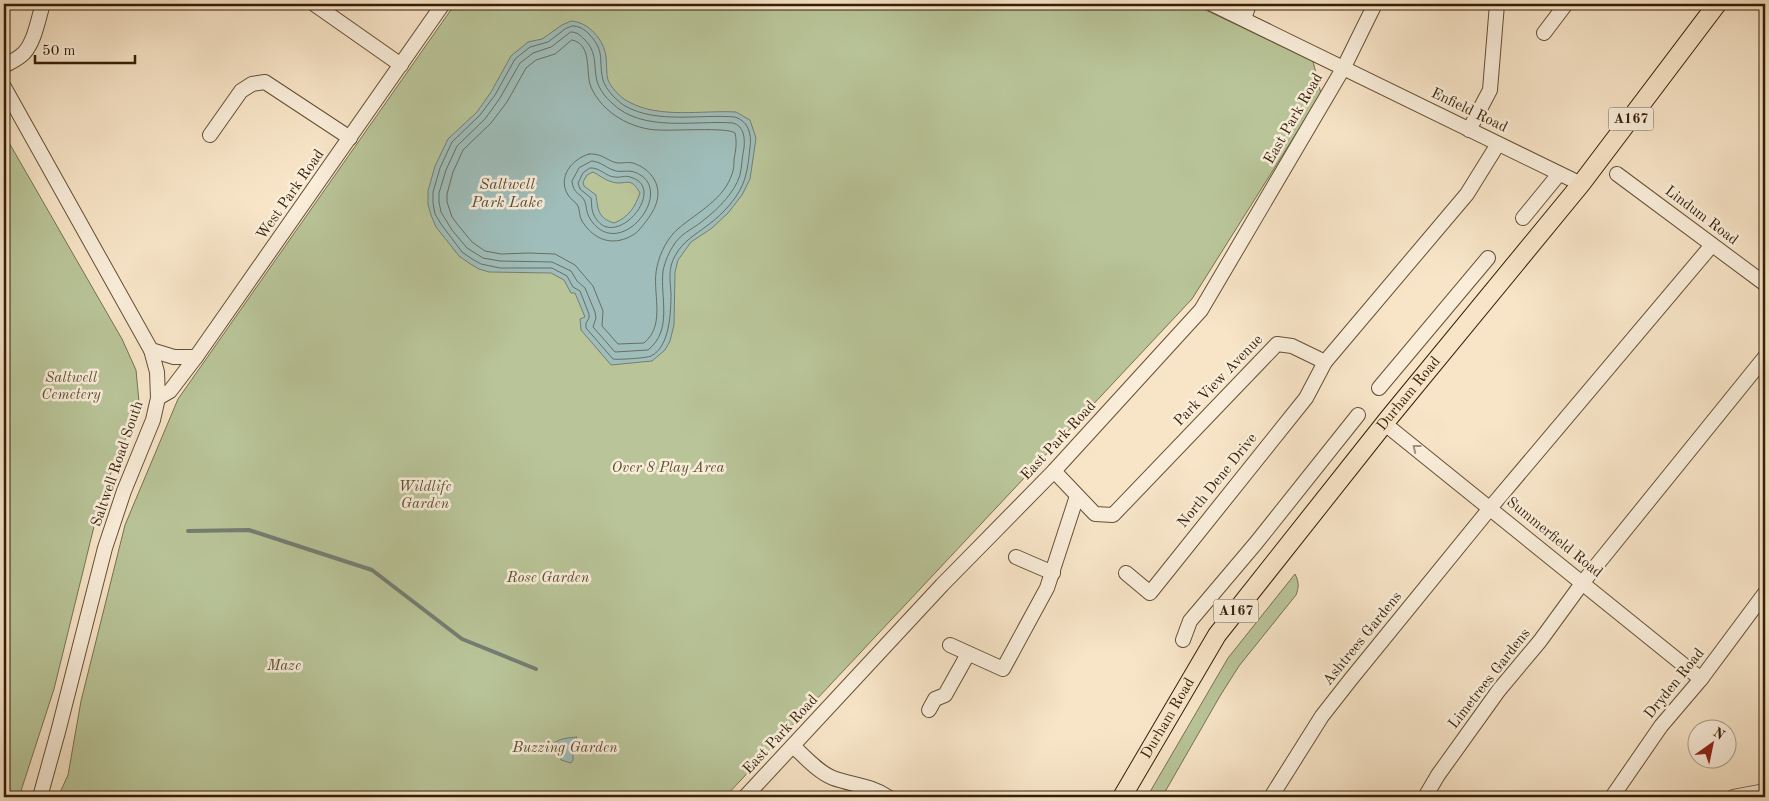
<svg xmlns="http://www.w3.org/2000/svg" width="1769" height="801" font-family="'Old Standard TT',serif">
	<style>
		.green { fill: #b9c599; stroke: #767250 }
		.water { fill: #9fbebb; stroke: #747e73; fill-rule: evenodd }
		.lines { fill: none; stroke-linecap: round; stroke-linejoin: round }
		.shore { stroke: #6a6e60; stroke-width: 1 }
		.stream { stroke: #747e73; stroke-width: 4 }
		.minor-casing { stroke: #655036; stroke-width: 16 }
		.major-casing { stroke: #341f06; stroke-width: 20 }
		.minor { stroke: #faeedb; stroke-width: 14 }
		.major { stroke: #f8e5c8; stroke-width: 18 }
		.oneway { stroke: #a1917b }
		.labels { text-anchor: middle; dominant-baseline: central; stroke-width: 5; stroke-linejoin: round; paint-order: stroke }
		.shield { fill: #faeedb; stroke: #6f5d46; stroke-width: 1 }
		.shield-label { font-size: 14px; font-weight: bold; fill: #341f06 }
		.street-label { font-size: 15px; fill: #341f06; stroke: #faeedb }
		.park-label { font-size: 15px; font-style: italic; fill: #5c5132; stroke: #faeedb }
		.water-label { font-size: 16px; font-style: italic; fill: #544f3c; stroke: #faeedb }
	</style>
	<rect width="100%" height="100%" fill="#f8e5c8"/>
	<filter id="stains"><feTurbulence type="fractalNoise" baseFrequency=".004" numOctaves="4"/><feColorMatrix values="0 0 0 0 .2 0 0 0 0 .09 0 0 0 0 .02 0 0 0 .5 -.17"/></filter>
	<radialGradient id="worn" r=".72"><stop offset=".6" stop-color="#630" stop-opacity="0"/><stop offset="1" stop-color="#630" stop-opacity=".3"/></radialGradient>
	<g class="green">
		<path d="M455,4H1193L1313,61L1321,94L1192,299L725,797H58L68,775L81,701L125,525L178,399Z"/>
		<path d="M4,134L122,339L136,370L139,402L133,421L102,494L54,689L19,797H4Z"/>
		<path d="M1295,574C1299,582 1299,587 1296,595L1239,666L1220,696L1162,797H1147L1228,658Z"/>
	</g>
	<g class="water">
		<path d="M571,21C589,22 604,40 606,57C607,64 606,73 608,80C612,89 621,98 629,102C660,119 702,110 736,112L750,120L756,138L750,179L742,195L728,213L712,228L691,242L678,260L675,272L674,325L670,341L665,350L652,361L611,365L581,330L580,319L585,317L575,293H571L564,280L551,273L489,272L479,269L469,263L459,256L436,227L431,215L428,204V191L435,166L448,139L477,112L491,92L511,56L528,42L542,39L562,25ZM593,172C599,175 605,180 612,182C626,186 630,175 640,193C635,207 629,217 614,223C598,218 598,210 596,195L584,186L583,182L587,175Z"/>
		<path d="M577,737L573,749V760L571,763L561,760L557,753L551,751V745C560,738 567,738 577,737Z"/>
	</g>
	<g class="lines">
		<g class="shore">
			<path d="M572,26C579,26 584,29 589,34C606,52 598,60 603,80C606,90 617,101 625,106C657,124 700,114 735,117C748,121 752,134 750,147C749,157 748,168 745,178C740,196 723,214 708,225C695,235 683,241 675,256C668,268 670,280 671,293C671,311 670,347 651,356C647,358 618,360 613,359L586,328V323L589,318V314L580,291L573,287L567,276L552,268H500L481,264L472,259L462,252L441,224L435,214L433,203V192L440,168L452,142L480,115L495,95L515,59L530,47L548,42L565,29Z"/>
			<path d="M571,32C577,32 580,35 584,39C598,53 593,64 597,81C599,89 606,98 612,103C642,133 695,120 733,123C744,126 745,138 744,148C742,157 742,166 740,175C735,192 718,209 705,219C695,228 683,232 675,243C669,252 665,261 663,271C660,298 673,330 648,350L615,352L593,327L596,318L595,312L585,288L577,281L571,271L552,262L500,261L483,258L467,248L452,230L441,212L439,202V193L446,170L457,146L485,119L500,98L520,63L533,53L551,47Z"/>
			<path d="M572,40C593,44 585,73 591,87C596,99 607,111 619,118C630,125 646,130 659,130C673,131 728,127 735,133C737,142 736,150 734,159C734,164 734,169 732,174C724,199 698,212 679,228C668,237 660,252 657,267C651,291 667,324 644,343L618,344L602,326L603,311L593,286L575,265L555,254L529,253L501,254L485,251L472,242L458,225L452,217L447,202V194L453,172L463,150L491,123L507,102L526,68L536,60L555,54Z"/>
			<path d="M589,154C603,153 608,162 618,163C623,163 628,162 633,163C642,166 649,171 654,179C665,198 651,216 639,230C636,234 631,236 627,238C608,246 592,237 582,221C579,216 580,211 578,206C576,202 570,199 568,195C557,177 572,159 589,154Z"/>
			<path d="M592,161C601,162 605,167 613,170C622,174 630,167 642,176C672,198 616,264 589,217C586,212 587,207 585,202C582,193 573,195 572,181L579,168Z"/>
			<path d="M590,168C600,167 606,177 615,177C620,178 625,175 630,177C671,188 611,257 593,213C591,208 592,202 591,198L580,189L578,183L583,173Z"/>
		</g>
		<path class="stream" d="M188,531L249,530L372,570L462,639L536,669"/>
		<g class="minor-casing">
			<g id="minor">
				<path d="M314,4L401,65"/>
				<path d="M1212,4L1581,184"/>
				<path d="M1244,19L1249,4"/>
				<path d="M1544,33L1566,4"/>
				<path d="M4,66C11,62 18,59 24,53C35,41 38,19 43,4"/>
				<path d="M4,87L151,350L157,372L158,398L153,420L124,491L105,548L58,732L40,797"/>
				<path d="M1469,130L1490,90L1497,4"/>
				<path d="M210,135L241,91L252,84L265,82L350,138"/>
				<path d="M1617,174L1765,284"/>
				<path d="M1523,218L1559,174"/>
				<path d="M151,350L174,357H196"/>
				<path d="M1379,388L1488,258"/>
				<path d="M158,398L170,391L196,357L443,4"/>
				<path d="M1385,424L1701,679"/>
				<path d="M1054,471L1095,514L1113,515L1277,344L1292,346L1325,362L1467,194L1498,144"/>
				<path d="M1016,557L1053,573"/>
				<path d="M1126,573L1150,593L1306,398L1325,362"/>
				<path d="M1183,640L1190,621L1256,543L1358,415"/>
				<path d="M950,645L1003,669L1047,588L1077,496"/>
				<path d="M929,710L935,699L945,695L968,654"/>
				<path d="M793,746C805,757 818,772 833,778C852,785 871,785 888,797"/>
				<path d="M745,797L942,585L1054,471L1201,310L1344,67L1375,4"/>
				<path d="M1271,797L1322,716L1351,679L1491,507L1712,245"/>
				<path d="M1425,797L1438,775L1499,690L1540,641L1583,582L1765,357"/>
				<path d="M1612,797L1661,726L1701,679L1765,593"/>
				<path d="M1733,797L1765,791"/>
			</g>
		</g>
		<g class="major-casing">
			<g id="major">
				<path id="s1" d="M1122,797L1217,635L1388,419L1581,184L1717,4"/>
			</g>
		</g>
		<use href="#minor" class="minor"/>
		<use href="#major" class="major"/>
	</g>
	<defs><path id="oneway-chevron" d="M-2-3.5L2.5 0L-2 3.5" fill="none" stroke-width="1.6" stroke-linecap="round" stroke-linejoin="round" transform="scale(1.25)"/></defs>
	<use class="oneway" href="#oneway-chevron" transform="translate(1416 448) rotate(-142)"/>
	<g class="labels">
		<g class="shield">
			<rect x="1608.5" y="107.5" width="45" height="23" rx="4"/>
			<rect x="1213.5" y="599.5" width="45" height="23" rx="4"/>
		</g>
		<g class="shield-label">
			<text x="1631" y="119">A167</text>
			<text x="1236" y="611">A167</text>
		</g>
		<g class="street-label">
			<text transform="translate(1469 111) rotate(26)">Enfield Road</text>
			<text transform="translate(1294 119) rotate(-60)">East Park Road</text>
			<text transform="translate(291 195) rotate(-55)">West Park Road</text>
			<text transform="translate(1701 216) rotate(37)">Lindum Road</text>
			<text transform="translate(1219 381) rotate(-46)">Park View Avenue</text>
			<text stroke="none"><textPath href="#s1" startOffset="496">Durham Road</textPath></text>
			<text transform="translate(1059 441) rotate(-47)">East Park Road</text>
			<text transform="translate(118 464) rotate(-71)">Saltwell Road South</text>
			<text transform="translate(1218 481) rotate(-51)">North Dene Drive</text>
			<text transform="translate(1554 538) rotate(39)">Summerfield Road</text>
			<text transform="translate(1363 639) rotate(-51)">Ashtrees Gardens</text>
			<text transform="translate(1490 679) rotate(-52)">Limetrees Gardens</text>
			<text transform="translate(1675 684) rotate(-51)">Dryden Road</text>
			<text stroke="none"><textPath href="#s1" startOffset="91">Durham Road</textPath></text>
			<text transform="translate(781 735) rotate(-47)">East Park Road</text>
		</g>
		<g class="park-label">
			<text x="71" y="378">Saltwell<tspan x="71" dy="17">Cemetery</tspan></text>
			<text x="668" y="468">Over 8 Play Area</text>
			<text x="425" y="487">Wildlife<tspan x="425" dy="17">Garden</tspan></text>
			<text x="548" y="578">Rose Garden</text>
			<text x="284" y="666">Maze</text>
			<text x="565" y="748">Buzzing Garden</text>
		</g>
		<g class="water-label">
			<text x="507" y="185">Saltwell<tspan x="507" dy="18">Park Lake</tspan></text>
		</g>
	</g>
	<rect width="1769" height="801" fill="none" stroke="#f8e5c8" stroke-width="20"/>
	<rect x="5" y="5" width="1759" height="791" fill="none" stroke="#341f06" stroke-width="2.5"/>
	<rect x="10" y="10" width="1749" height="781" fill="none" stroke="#341f06"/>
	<g transform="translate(1712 744) rotate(33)"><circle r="24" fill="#faeedb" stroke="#ab9b86"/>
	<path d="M0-4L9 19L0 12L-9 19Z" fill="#8f2418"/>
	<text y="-8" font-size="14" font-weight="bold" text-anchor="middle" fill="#341f06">N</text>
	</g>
	<path d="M35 55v8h100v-8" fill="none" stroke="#341f06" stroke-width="2.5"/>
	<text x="42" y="55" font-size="15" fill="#341f06" stroke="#faeedb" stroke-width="4" paint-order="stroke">50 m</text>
	<rect width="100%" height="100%" filter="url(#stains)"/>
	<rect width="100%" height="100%" fill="url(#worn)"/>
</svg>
